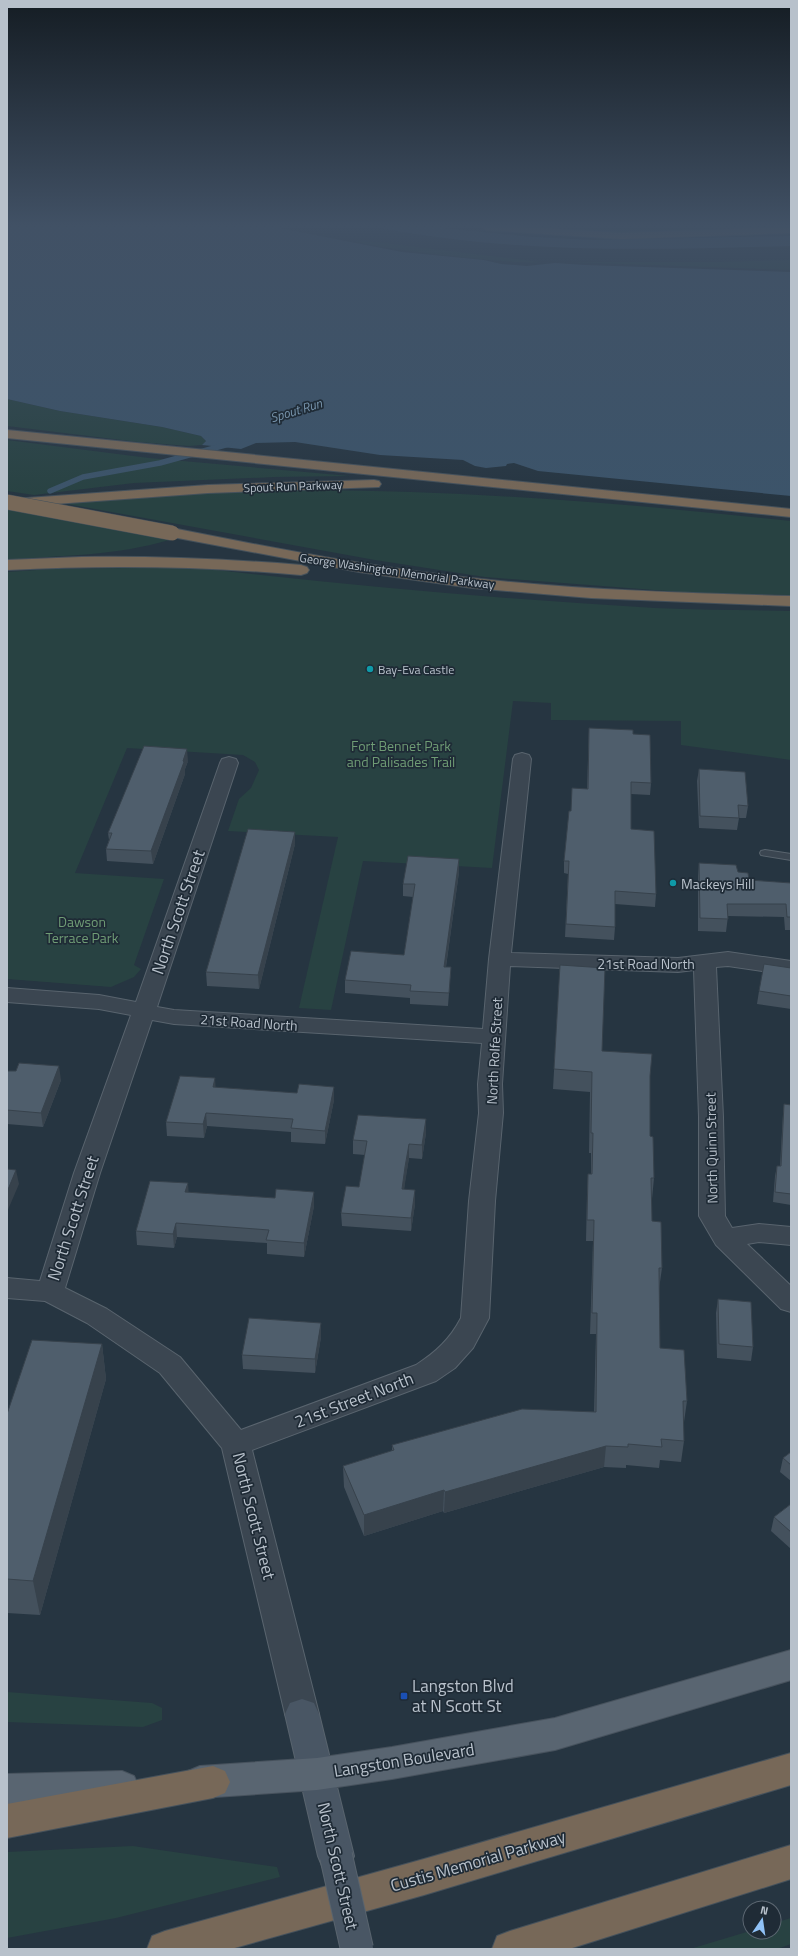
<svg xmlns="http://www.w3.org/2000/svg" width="798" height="1956" font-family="'Titillium Web',sans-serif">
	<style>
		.green { fill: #284242 }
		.water { fill: #3c546a }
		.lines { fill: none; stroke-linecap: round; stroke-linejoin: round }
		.stream { stroke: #3c546a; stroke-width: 5.5 }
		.lane-casing { stroke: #59646e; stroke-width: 2 }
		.street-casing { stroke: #59646e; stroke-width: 2 }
		.secondary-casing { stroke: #59646e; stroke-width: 2 }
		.primary-casing { stroke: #47525d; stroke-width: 2 }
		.highway-casing { stroke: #45515b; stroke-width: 2 }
		.lane { fill: #3b4651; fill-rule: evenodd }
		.street { fill: #3b4651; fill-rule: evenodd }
		.secondary { fill: #495664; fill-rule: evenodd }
		.primary { fill: #596571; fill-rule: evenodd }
		.highway { fill: #776858; fill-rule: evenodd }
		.secondary-bridge-casing { stroke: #59646e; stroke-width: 34; stroke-linecap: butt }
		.highway-bridge-casing { stroke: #45515b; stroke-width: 16; stroke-linecap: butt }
		.secondary-bridge { stroke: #495664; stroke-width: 32 }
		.highway-bridge { stroke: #776858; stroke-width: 15 }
		.wall { fill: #44515d }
		.shaded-wall { fill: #37424c }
		.building { fill: #4f5e6c; stroke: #37424c }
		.culture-dot { fill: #0f9aa8; stroke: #1f2b36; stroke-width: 1.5 }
		.transit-dot { fill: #1a4fb4; stroke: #1f2b36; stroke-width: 1.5 }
		.labels { text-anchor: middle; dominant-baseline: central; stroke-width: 3.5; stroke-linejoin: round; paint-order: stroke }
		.far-street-label { font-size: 12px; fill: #b8c1cb; stroke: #1f2b36 }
		.far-poi-label { font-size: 12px; fill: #b8c1cb; stroke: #1f2b36; text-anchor: start }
		.far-water-label { font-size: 13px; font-style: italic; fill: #7895ad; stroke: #1f2b36 }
		.park-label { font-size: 14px; fill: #6f9c75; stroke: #1f2b36 }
		.poi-label { font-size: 14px; fill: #b8c1cb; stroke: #1f2b36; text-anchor: start }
		.street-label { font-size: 14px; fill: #b8c1cb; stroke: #1f2b36 }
		.near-street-label { font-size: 17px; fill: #b8c1cb; stroke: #1f2b36 }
		.near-poi-label { font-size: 17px; fill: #b8c1cb; stroke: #1f2b36; text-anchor: start }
	</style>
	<rect width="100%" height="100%" fill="#263541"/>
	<g class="green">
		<path d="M509,227H791V228L616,234Z"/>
		<path d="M357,241L376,242L540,262C527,266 367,248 357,241Z"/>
		<path d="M791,260V270L565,262H719Z"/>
		<path d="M7,399L60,411L162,427L201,436L206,441L202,445L189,446L138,442L7,426Z"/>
		<path d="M7,440L149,458L350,476L275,477L134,483L34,495L7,491Z"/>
		<path d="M314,490C473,491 633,504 791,521V595L693,593L485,577L375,560L62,503L195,493Z"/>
		<path d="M7,509L169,540C116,556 62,555 7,560Z"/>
		<path d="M190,567C344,585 499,599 655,608C700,610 746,610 791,611V760L681,745V721L551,720V703L513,701L492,868L363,861L331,1010L299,1008L338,837L228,831L239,799L251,788L259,770L255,762L243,755L127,748L75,873L164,879L134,965L141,969L134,977L111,987L7,979V572L52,569Z"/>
		<path d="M7,1692L152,1703L162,1708V1720L143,1727L7,1722Z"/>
		<path d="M133,1846L277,1867L280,1877L116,1918L7,1938V1852Z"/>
		<path d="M791,1918V1944L777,1949H690L750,1931V1932H774V1923Z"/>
	</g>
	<g class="water">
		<path d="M7,227H274L402,252L484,260L501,264L527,266L555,263L585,265L791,272V496L538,471L514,463L507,464L506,466L486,468L475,466L463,460L380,455L295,442L256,443L241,449L202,445L206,441L201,436L162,427L60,411L7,399Z"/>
		<path d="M376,227H432L533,237L593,240L791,236V246C652,250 513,254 376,227Z"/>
	</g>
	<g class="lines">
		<path class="stream" d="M50,491L83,477L160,463L229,444"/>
		<g class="lane-casing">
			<path id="lane" d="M765,850L791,854V860L761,855L760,853L761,851Z"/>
		</g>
		<g class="street-casing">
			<path id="street" d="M522,753L529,755L531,759L511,953L678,958L728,952L791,961V975L728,966L716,967L723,1117L725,1216L732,1228L759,1224L791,1227V1245L759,1242L747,1244L791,1286V1312L781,1309L716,1245L699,1216V1117L694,970L678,972L510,966L502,1084L503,1113L495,1201L489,1318L473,1348L455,1368L436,1381L252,1450L319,1714L314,1725L302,1729L290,1725L285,1714L222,1448L160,1373L87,1323L45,1301L7,1298V1278L40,1281L74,1173L131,1015L99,1009L7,1002V988L99,995L136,1002L220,763L222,759L229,757L236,759L238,763L157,1007L174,1010L483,1029L489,959L513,759L515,755ZM152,1020L174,1024L482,1043L478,1084L479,1113L469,1201L461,1318C450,1339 436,1352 416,1365L241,1430L180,1357L107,1309L65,1288L100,1173Z"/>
		</g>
		<g class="secondary-casing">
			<path id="secondary" d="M302,1699L314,1703L319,1714L354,1856L349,1868L336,1873L323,1868L318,1856L285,1714L290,1703Z"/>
		</g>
		<g class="primary-casing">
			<g id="primary">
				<path d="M791,1650V1680L555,1750L392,1779L317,1790L200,1798L188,1793L183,1782L188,1771L200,1766L317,1758L392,1747L555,1718Z"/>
				<path d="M122,1771L134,1776L139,1787L134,1798L122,1803L7,1806V1774Z"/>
			</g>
		</g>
		<g class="highway-casing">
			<g id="highway">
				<path d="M481,227H525L621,233L791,227V233L621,239L486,230Z"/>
				<path d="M7,430L791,509V517L7,438Z"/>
				<path d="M374,480L379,481L381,484L379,487L208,493L13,507L7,505L8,500L13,499L208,485Z"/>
				<path d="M172,528C272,548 371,567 472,578C578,590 684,593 791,596V606L591,598L472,588L359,572L167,536L164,533L167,530Z"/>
				<path d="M81,557C154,556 228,559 301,565L307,567L309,570L307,573L301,575C203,566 105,565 7,570V560Z"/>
				<path d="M791,1753V1785L424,1895L231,1949H147L152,1936L165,1931L424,1859Z"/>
				<path d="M213,1766L225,1771L230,1782L225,1793L213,1798L7,1838V1804Z"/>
				<path d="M791,1845V1879L569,1949H492L497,1936L510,1931Z"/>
			</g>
		</g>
		<use href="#lane" class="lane"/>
		<use href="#street" class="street"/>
		<use href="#secondary" class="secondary"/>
		<use href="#primary" class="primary"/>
		<use href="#highway" class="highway"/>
		<g class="secondary-bridge-casing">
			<path id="secondary-bridge" d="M336,1856L357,1949"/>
		</g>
		<g class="highway-bridge-casing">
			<path id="highway-bridge" d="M7,502L172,533"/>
		</g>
		<use href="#secondary-bridge" class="secondary-bridge"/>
		<use href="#highway-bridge" class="highway-bridge"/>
	</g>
	<g class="wall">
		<path d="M589,728L633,734L651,783L650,795L631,794V829L656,894L655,907L615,904V927L614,940L565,937L568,874L564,873V861L571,811L587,789Z"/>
		<path d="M188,761L185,769V774L153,864L107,861L106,849L109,840L108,833Z"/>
		<path d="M699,769L748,806L746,818H739L737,830L699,828L697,781Z"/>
		<path d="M295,844L259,989L207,986L206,972Z"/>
		<path d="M459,859V872L446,967H451L448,1006L410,1004V998L345,993V980L404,955L413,897L403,896V884Z"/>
		<path d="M699,863L738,872L749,880L791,883V930H785L784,917L728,916L726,932L698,931V876Z"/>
		<path d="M560,965L602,1051L650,1076V1136L654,1178L652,1199V1221L662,1268L659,1289L660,1348L687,1401L684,1422H683L684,1441L681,1462L660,1460L659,1468L626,1465V1468L604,1467L444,1513L443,1511L364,1536L344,1487L343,1466L392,1451V1445L594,1412L596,1334H590L593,1241H586L587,1194L588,1174H591V1153H589L590,1092L553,1089Z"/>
		<path d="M791,968V1009L757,1004L759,991Z"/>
		<path d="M7,1071L61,1080L43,1127L7,1124Z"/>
		<path d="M216,1088L334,1100L325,1144L291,1142V1132L207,1126L204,1138L167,1136L166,1122Z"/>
		<path d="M784,1104L791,1105V1205L773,1202L775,1176L777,1166H780L783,1114Z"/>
		<path d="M426,1133L422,1159L409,1158L405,1181L404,1189L415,1204L411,1231L342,1226L341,1213L359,1187L365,1155L353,1154V1140Z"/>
		<path d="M189,1192L314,1206L304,1257L267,1254V1243L177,1237L174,1248L137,1245L136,1231Z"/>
		<path d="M718,1299L753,1347L751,1361L717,1358L716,1313Z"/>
		<path d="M321,1337L315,1373L243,1369L242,1355Z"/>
		<path d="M102,1344L106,1379L40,1615L7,1613V1414Z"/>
		<path d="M791,1452V1481L780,1472L783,1458Z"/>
		<path d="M791,1504V1549L771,1531L774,1517Z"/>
	</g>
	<g class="shaded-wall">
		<path d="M187,749L188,761L185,769V774L153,864L151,851Z"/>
		<path d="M295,832V844L259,989L258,975Z"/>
		<path d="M459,859V872L444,980V967Z"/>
		<path d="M59,1066L61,1080L43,1127L41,1113Z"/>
		<path d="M215,1078L216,1092L213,1087Z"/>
		<path d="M334,1087V1100L325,1144V1131Z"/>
		<path d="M206,1113L207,1126L204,1138L203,1124Z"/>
		<path d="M426,1119V1133L422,1159V1145Z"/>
		<path d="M409,1144V1158L402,1203V1189Z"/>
		<path d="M16,1170L19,1184L7,1212V1192Z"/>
		<path d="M188,1183L189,1197L185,1192Z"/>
		<path d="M415,1190V1204L411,1231V1218Z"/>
		<path d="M314,1192V1206L304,1257V1243Z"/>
		<path d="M176,1223L177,1237L174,1248L173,1234Z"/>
		<path d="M321,1323V1337L315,1373V1359Z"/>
		<path d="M102,1344L106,1379L40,1615L33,1581Z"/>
		<path d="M606,1446L604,1467L444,1513L445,1492Z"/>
		<path d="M444,1490L443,1511L364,1536V1515Z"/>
	</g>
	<g class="building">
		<path d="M589,728L633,730V734L650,735L651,783L631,782V829L654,831L656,894L615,891V927L566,924L569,861H564L569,811H571L572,788L588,789Z"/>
		<path d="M144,746L187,749L183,761L184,762L151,851L106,849L112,833H108Z"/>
		<path d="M699,769L745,772L748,806L738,805L739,818L700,816Z"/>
		<path d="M248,829L295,832L258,975L206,972Z"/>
		<path d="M408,856L459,859L444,967H451L449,993L410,991L411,985L345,980L351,951L404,955L415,884H403Z"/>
		<path d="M699,863L736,865L738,872L748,873L749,880L791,883V917H787L786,904H727L728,919L700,918Z"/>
		<path d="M764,964L791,968V996L759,991Z"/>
		<path d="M560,965L605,968L602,1051L652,1054L650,1076V1136L653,1137L654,1178H651L652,1221L661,1222L662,1268H659L660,1348L684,1350L687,1401H683L684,1441L661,1439L662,1447L628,1444V1447L606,1446L445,1492L444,1490L364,1515L343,1466L394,1450L392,1445L522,1409L596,1412L597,1313H592L594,1220H587L588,1174H592L593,1133H591L592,1072L554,1069Z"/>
		<path d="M19,1063L59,1066L41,1113L7,1110V1071H16Z"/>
		<path d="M180,1076L215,1078L213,1087L297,1093L299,1084L334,1087L325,1131L291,1128L293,1119L206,1113L203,1124L166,1122Z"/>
		<path d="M784,1104L791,1105V1194L775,1192L777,1166H781Z"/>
		<path d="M358,1115L426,1119L422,1145L409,1144L405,1167L402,1189L415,1190L411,1218L341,1213L346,1186L359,1187L367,1141L353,1140Z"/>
		<path d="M7,1169L16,1170L7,1192Z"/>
		<path d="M150,1181L188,1183L185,1192L275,1198L276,1189L314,1192L304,1243L266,1240L269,1230L176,1223L173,1234L136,1231Z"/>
		<path d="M718,1299L751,1302L753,1347L719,1344Z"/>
		<path d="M249,1318L321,1323L315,1359L242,1355Z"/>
		<path d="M32,1340L102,1344L33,1581L7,1579V1414Z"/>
		<path d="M791,1452V1465L783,1458Z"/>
		<path d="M791,1504V1532L774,1517Z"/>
	</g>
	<linearGradient id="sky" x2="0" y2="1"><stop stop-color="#151d24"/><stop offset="0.45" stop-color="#415165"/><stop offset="1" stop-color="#415165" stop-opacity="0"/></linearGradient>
	<rect width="798" height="501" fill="url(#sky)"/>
	<g class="culture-dot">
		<circle cx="370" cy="669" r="4"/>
		<circle cx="673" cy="883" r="4"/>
	</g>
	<rect class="transit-dot" x="400" y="1692" width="8" height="8" rx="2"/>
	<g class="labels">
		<g class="far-street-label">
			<text transform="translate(293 486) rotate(-2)">Spout Run Parkway</text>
			<text transform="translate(397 571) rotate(8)">George Washington Memorial Parkway</text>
		</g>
		<g class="far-poi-label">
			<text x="378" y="669">Bay-Eva Castle</text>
		</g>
		<g class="far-water-label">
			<text transform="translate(296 410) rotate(-17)">Spout Run</text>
		</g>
		<g class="park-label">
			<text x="401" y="745">Fort Bennet Park<tspan x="401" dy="16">and Palisades Trail</tspan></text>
			<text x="82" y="921">Dawson<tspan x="82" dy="16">Terrace Park</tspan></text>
		</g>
		<g class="poi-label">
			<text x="681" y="883">Mackeys Hill</text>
		</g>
		<g class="street-label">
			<text x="646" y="963">21st Road North</text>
			<text transform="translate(249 1022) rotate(4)">21st Road North</text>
			<text transform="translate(494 1051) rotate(-87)">North Rolfe Street</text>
			<text transform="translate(711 1148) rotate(-91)">North Quinn Street</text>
		</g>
		<g class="near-street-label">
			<text transform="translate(178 912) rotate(-71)">North Scott Street</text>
			<text transform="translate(73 1218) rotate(-72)">North Scott Street</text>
			<text transform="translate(354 1400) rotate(-21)">21st Street North</text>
			<text transform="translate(254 1516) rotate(76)">North Scott Street</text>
			<text transform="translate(404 1760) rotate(-9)">Langston Boulevard</text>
			<text transform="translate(478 1861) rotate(-16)">Custis Memorial Parkway</text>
			<text transform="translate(338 1866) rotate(77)">North Scott Street</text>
		</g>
		<g class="near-poi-label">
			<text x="412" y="1686">Langston Blvd<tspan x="412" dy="20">at N Scott St</tspan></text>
		</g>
	</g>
	<rect width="798" height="1956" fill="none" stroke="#b8c1cb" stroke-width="16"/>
	<g transform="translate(762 1920) rotate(13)"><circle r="19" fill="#1f2b36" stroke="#5c6772"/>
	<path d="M0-3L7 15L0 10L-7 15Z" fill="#90c2f7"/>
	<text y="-6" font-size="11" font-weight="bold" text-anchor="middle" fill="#b8c1cb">N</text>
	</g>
</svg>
